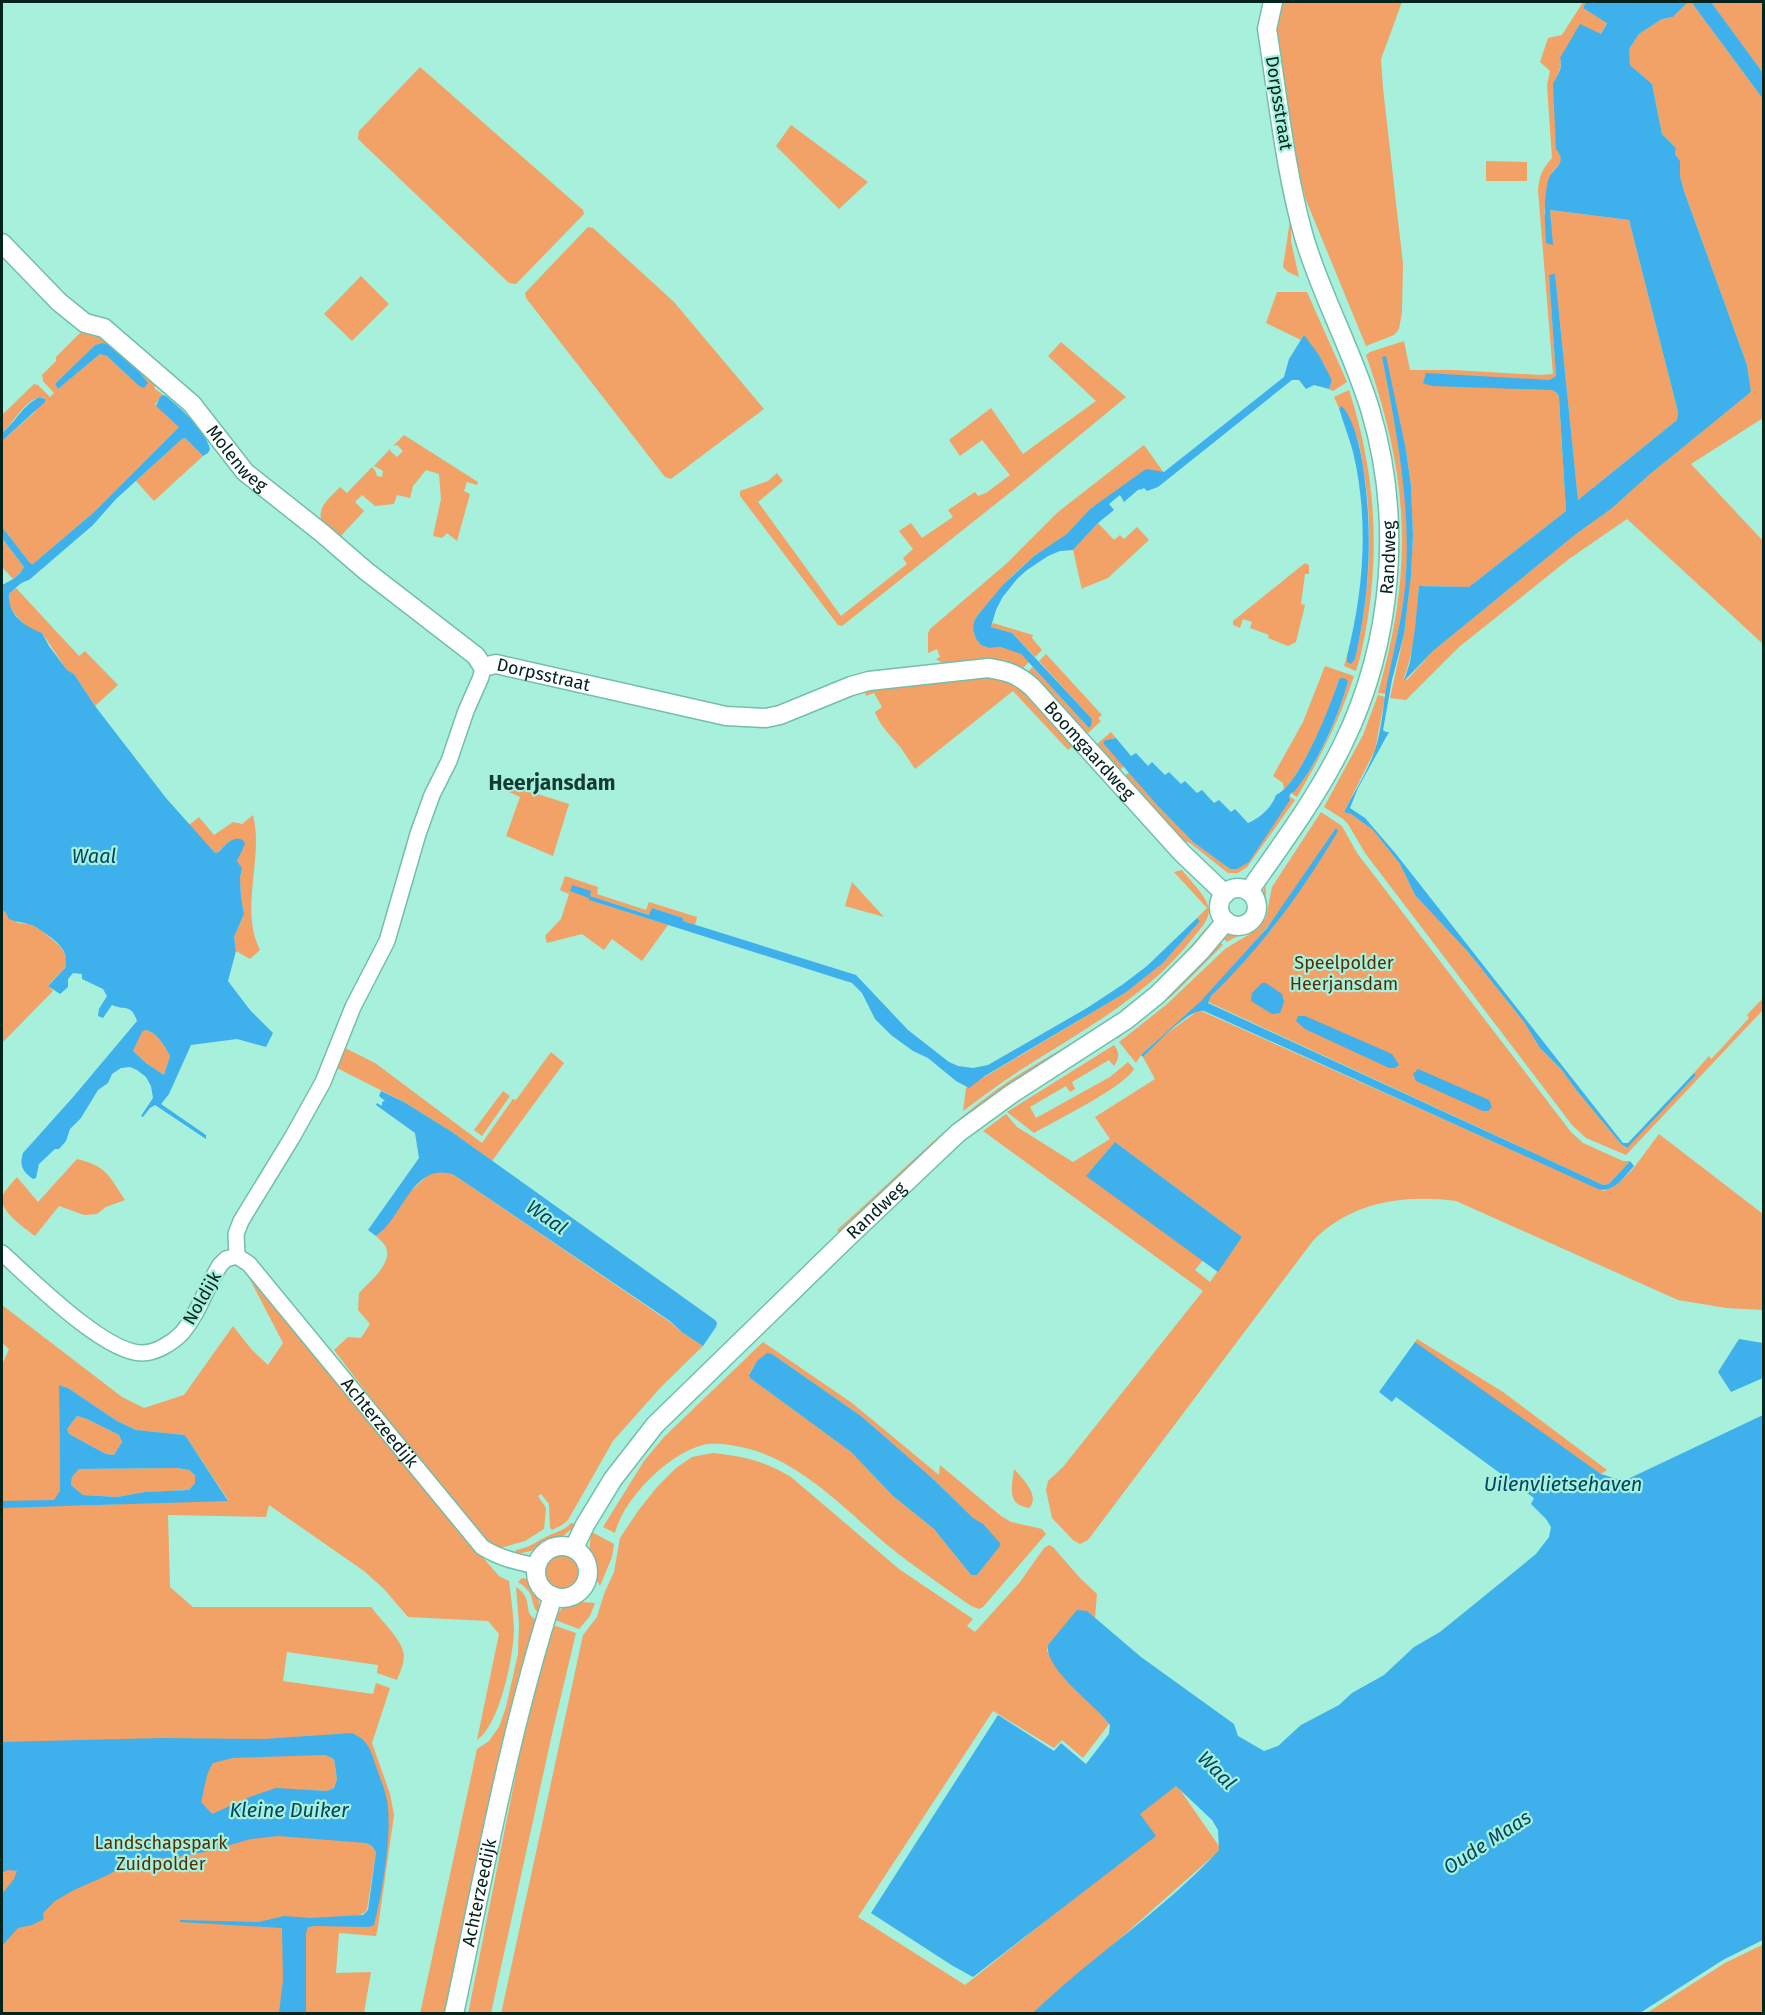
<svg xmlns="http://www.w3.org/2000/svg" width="1765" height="2015" font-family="'Fira Sans',sans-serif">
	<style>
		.green { fill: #f2a167; fill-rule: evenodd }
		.water { fill: #3eb0eb; fill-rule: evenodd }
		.pier { fill: #a6f0dc }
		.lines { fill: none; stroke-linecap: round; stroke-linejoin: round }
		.minor-casing { stroke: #74beab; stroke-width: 18 }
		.major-casing { stroke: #74beab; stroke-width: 21 }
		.minor { stroke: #fff; stroke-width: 15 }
		.major { stroke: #fff; stroke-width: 18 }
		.labels { text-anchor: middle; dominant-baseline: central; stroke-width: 4.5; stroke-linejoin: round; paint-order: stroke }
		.street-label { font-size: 18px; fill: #04231d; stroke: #a6f0dc }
		.park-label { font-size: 18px; fill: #572d07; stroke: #a6f0dc }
		.water-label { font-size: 20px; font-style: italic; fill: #024462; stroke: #a6f0dc }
		.quarter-label { font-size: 21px; font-weight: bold; fill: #143b33; stroke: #a6f0dc }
	</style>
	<rect width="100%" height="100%" fill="#a6f0dc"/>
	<g class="green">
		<path d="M1280,2H1402L1381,59L1383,88L1403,264L1402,312L1399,329L1394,335L1366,346L1306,200L1287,129L1275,38Z"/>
		<path d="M1583,2H1586L1583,8L1607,22L1601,34L1560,58L1561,63L1558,76L1562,161L1552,172L1544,212L1552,244L1550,210L1629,220L1678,412L1677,420L1578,500L1555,275H1549L1556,376L1549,380L1552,390L1557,393L1559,397L1566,511L1469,587L1419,586C1416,618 1415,649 1404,678L1407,680L1433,651L1576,534L1611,509L1649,475L1751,392L1747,365L1684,191L1680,176V161L1675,154L1676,148L1662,134L1652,84L1630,65L1628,56L1629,49L1639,34L1662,19L1673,17L1688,2L1692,3L1763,99V418L1691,464L1763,541V644L1627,519L1569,559L1459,647L1406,700L1390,698L1404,634L1411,576L1413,535L1411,486L1406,450L1382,357C1397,434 1413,511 1405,590C1401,625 1391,659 1386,694L1378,693C1414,569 1409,477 1366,355L1370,352L1404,341L1410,370H1453L1540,375L1553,374L1538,190C1539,176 1543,168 1552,158L1547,85L1550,71L1540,62L1548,38L1562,35Z"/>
		<path d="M1711,2H1763V73Z"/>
		<path d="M420,67L583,210L584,214L516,284L509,283L358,139L359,131Z"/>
		<path d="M791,125L868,182L839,209L776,146Z"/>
		<path d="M1486,161L1527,162V181H1486Z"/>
		<path d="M1291,214V242L1299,277L1288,272L1283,267Z"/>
		<path d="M588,227L593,228L674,302L764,409L671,479L665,477L526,298L525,293Z"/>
		<path d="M361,276L389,304L352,341L324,314Z"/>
		<path d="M1277,292H1307L1347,382L1333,391L1329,389L1332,380L1319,355L1303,336L1301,340L1266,323Z"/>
		<path d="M87,329L112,339L155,378L156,385L154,388L163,395L155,404L180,426L93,513L33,564L30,563L2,527V441L34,413L45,399L42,397C24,399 14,423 2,433V415L34,384L38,385L50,397L54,393L43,381L42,375L56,361V357L80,333ZM102,343L139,386L107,356L100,354L58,389L55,384L95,345Z"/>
		<path d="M1061,342L1126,397L1017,487L842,626L838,625L740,496V491L768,481L777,473L783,481L758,502L841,616L907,564L903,558L913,549L899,531L911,523L922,538L953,517L948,510L975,492L978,496L986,493L1010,475L982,440L960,456L949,440L991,408L1023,454L1096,401L1048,356Z"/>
		<path d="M1349,390C1373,464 1380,539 1368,617C1365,635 1362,653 1356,671L1344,666L1347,656V662L1355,659C1369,597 1374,535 1364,472C1362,462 1361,450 1358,440C1354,429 1348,418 1343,407L1339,408L1334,397Z"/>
		<path d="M404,435L478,482L477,485L467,482L464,491L470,494L457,541L447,533L442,538L433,536L441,499L439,474L426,470L413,486L410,498L397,495L394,504L375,506L362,495L355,502L364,511L340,537L321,520C318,505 331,497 340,487L347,493L372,467L376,472L377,476L382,477L383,471L374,466L391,448L390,451L397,457L403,451L397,445L393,446Z"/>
		<path d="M185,438L203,456L154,501L136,481L182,439Z"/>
		<path d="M1144,445L1164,473L1128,483L1090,509L1068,534L1034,556L1012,576L977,616L973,630L976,639L981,645L989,648L1001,647L1019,652L1029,662L1022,669L944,664L936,659L940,657L937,649L928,653V633L930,629L1006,564L1058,512Z"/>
		<path d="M1098,523L1114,540L1120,535L1124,539L1137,527L1149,540L1108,578L1083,588L1082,590L1073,550Z"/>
		<path d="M2,538L24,567L23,570L13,579L2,567Z"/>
		<path d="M1305,563L1309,565V574H1305L1301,604L1305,605L1296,642L1288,646L1268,638L1269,635L1250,628L1252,622L1243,619L1240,628L1233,625V621Z"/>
		<path d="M16,588L79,656L85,651L118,685L95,706L74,674L67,670L42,633L28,628L18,618L8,604L9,594Z"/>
		<path d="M993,623L1033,635L1032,638L1042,650L1035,657L1012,633L991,627Z"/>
		<path d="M1046,654L1102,715L1098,718L1101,721L1087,734L1024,675L1033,667L1089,728L1092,719L1039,661Z"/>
		<path d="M1325,666L1354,676C1340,719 1320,758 1297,797L1291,793C1319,765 1337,720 1348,682L1339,679C1329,713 1307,764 1284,790L1283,783L1273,776L1303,722Z"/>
		<path d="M988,676L1020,685L1075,744L1068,750L1013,691L915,769C910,762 906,755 901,748C892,737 879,725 875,712L882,707L874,693L866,696L865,692L867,688Z"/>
		<path d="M1378,695L1385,697L1375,750L1344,812L1351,814L1373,830L1400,864L1415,895L1469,953L1524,1022L1540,1048L1561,1069L1577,1091L1622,1145L1625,1148L1696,1075L1694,1073L1709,1056L1711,1059L1716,1054L1749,1018L1747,1015L1761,1000L1763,1002V1010L1626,1155L1586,1138L1572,1125L1365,853L1348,824L1343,819L1324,807L1363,735Z"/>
		<path d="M1111,732L1116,738L1105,740L1103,743L1124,766L1119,771L1096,745Z"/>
		<path d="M1129,772L1157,805L1193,842L1230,869L1289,796L1295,800L1247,867L1238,873H1228L1190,843L1175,837L1123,778Z"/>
		<path d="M512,783L528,791L569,804L553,856L506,836L520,797L509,792Z"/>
		<path d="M1321,812L1342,826L1357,853L1571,1132L1583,1143L1623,1161H1630L1609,1184L1603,1185L1208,1002L1211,996L1271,930L1308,879L1335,829C1298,892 1251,951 1199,1003C1181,1021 1160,1037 1141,1055L1136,1063L1119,1042L1166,1005L1225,949L1258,929L1266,918L1272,887Z"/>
		<path d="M253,815C264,858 239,909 260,950L250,959L236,951L234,937L244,914L241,897L240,878L242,868L237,861L243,840C233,836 225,845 219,852L215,853L189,825L199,817L214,835L233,822L242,824Z"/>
		<path d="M1182,870C1190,881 1209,898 1209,911C1208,922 1199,930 1193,938C1147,997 1081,1031 1019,1071C1000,1083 982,1097 963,1111L966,1088L1125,993L1163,963L1200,921L1197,918L1207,908L1174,872Z"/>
		<path d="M565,876L598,887L597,894L646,910L649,902L697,917L695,925L683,921V918L652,908L650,915L590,896L589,900L668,925L642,961L612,939L604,950L582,934L547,943L545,936L561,919L569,894L560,890Z"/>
		<path d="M852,882L884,917L845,906Z"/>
		<path d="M1265,885C1267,893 1265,900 1264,908C1261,930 1243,932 1227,942L1223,938C1233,928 1251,933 1259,918C1265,908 1260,896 1265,885Z"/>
		<path d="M2,910L18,923L29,924L41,930L62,948L66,959V967L48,985L53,991L2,1043Z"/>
		<path d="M1205,929L1207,931L1162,984L840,1234L837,1230C894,1180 946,1124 1009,1081C1044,1058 1082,1039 1117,1014C1152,989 1178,963 1205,929Z"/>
		<path d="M1220,942L1223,945L1173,995L1117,1039L1116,1035Z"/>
		<path d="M1199,1010L1604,1191C1627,1183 1644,1153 1659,1134L1763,1214V1310L1726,1308L1678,1300L1456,1201C1404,1194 1349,1202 1312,1242L1088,1540L1080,1544L1073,1540L1052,1518L1046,1490L1048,1481L1063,1467L1203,1291L983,1131L1006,1114L1017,1127L1073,1162L1110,1139L1095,1117L1155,1079L1143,1057L1162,1037ZM1115,1142L1242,1237L1210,1282L1195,1270L1203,1260L1087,1176Z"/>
		<path d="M145,1030C156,1031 165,1046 170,1056L164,1075L146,1063L133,1051L142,1032Z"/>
		<path d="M1114,1045C1120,1052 1119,1059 1114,1066L1109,1060L1072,1082L1075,1089L1070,1092L1066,1086L1030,1107L1036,1118L1110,1077L1128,1062L1134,1069C1124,1087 1055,1121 1034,1133L1007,1112Z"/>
		<path d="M343,1047L375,1063L482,1143L513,1099L516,1100L551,1052L564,1063L492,1161L452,1132L404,1102L337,1068Z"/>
		<path d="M503,1091L510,1096L482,1136L474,1130Z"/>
		<path d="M77,1159C108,1167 108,1175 125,1200L106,1207L97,1214L84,1215L59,1206L35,1236C25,1228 0,1212 2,1197C5,1190 12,1183 17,1177L38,1202Z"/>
		<path d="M443,1171L454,1175L670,1322L683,1333L703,1346L661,1387L613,1441L568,1520L562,1525L552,1530L550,1528L549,1504L541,1494L538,1496L546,1508L544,1529L525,1541L497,1549L487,1542L438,1486L334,1350L348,1337L361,1338L370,1324L358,1310L359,1293C369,1282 393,1264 386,1247C384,1243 379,1239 376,1236L382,1231L409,1193L430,1173Z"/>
		<path d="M243,1266L457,1528L499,1576L509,1581C511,1597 513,1612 514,1628C514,1654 500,1725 477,1740L499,1634L488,1621L408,1617L384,1589L364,1571L269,1505L266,1517L168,1515L170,1587L193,1607H371C380,1619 400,1638 403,1651C406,1660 400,1672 397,1680L377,1673L378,1665L287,1652L283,1681L373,1694L376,1683L390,1688L372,1743L390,1794L394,1815L378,1927L376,1936L339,1933L336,1973L371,1972L364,2013H306L305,2004L301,2014L2,2013V1365L9,1349L2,1343V1305L122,1397L144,1408L184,1395L233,1326L252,1350L268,1365L283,1343ZM59,1385L68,1388L117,1421L136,1430L185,1435L228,1500L71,1506L60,1491ZM352,1733C365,1739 369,1747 374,1760L384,1868L369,1927L329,1918C343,1917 358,1920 367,1910L376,1852L372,1846L366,1843L309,1790L327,1791L334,1788L337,1779L334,1759L325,1755L338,1735Z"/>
		<path d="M1417,1339L1503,1392L1607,1470L1601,1474L1425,1351L1415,1342Z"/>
		<path d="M763,1342L852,1403L939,1475L940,1465L1001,1516L1011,1522L1042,1529L1046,1534L983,1607L979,1609L971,1606C943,1586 913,1566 886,1544C840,1505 793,1453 730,1445C722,1444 711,1443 703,1445C687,1449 671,1460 659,1470C641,1486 621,1509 615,1533L603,1527L644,1461L664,1437ZM772,1354L861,1416L931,1477L1000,1545L977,1575H971L934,1529L893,1496L851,1452L750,1378L749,1374L757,1361Z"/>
		<path d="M77,1416L87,1419L119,1435L122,1442L114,1455L106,1454L69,1434L67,1429Z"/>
		<path d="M713,1453C742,1456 765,1461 791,1477L899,1569L973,1619L967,1626L975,1632L1020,1582L1044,1548L1049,1545L1053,1547L1079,1577L1097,1594L1095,1618L1087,1611L1048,1645L1047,1651L1109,1724L1083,1758L1062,1740L1054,1748L993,1711L858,1917L965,1985L1146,1841L1131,1818L1176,1784L1221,1849L1036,2013L501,2014L583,1635L597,1617L604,1594L614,1572L620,1538L638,1511L657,1487L676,1468L692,1457Z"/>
		<path d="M177,1468L189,1470L195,1475V1483L189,1490L145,1492L117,1497L83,1495L71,1485L72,1477L79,1469Z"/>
		<path d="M1014,1469C1022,1478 1041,1496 1029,1508C1006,1505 1012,1486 1014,1469Z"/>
		<path d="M571,1523L576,1524C564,1539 534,1554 515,1553L516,1550C528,1548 534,1543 544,1538C554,1532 563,1532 571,1523Z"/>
		<path d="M592,1532L614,1544L612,1557L600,1586C590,1571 587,1549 592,1532Z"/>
		<circle cx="562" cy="1572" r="17"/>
		<path d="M522,1578L530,1580C537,1589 541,1601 538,1613C528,1601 538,1595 518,1582Z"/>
		<path d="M516,1587C535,1599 521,1613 537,1620L449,2013L420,2014L477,1749L489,1741L499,1727L506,1707L518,1654L519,1624Z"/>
		<path d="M582,1602L595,1603L590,1616L579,1629L555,1620C560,1606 568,1604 582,1602Z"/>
		<path d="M553,1625L576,1633L552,1734L491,2013L468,2014L532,1693Z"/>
		<path d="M1763,1907V2013L1588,2014Z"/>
	</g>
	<g class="water">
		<path d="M1586,2H1711L1763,73V99L1692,3L1688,2L1673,17L1662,19L1639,34L1629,49L1630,65L1652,84L1662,134L1676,148L1675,154L1680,161V176L1684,191L1747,365L1751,392L1649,475L1611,509L1576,534L1433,651L1404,681L1410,662L1415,628L1419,586L1469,587L1566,511L1559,397L1557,393L1552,390L1432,386L1423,383L1426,373L1549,380L1556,376L1549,275L1555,274L1578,500L1677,420L1678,412L1629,220L1550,210L1553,245L1546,243C1545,222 1543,202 1548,181C1552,166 1569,165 1556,149L1553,83C1558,76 1563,67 1560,58L1580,24L1601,34L1607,23L1583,8Z"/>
		<path d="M1304,335L1319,355L1332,380L1329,389L1314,385L1306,389L1299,380H1292L1158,487L1147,491L1144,488L1140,490L1139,489L1124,502L1120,495L1109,504L1114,510L1098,523L1073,550L1060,551L1048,556L1027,570L1017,579L1002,598L996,610L991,627L1012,633L1092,719L1091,726L1089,728L1021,654L1001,647L989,648L981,645L976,639L973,630L974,622L977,616L1003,585L1034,556L1067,534L1090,509L1146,469L1164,472L1284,377L1289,359Z"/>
		<path d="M102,343C121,345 136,369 148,383L144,388L139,386L107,356L100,354L58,389L55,384L95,345Z"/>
		<path d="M1386,356L1406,450L1411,486L1413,535L1411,576L1404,634L1392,680L1383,730L1386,732H1389L1358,788L1350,808L1365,818L1396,854L1623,1143H1628L1694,1073L1696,1075L1627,1148L1622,1145L1577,1091L1561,1069L1540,1048L1524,1022L1469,953L1415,895L1400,864L1373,830L1351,814L1344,812C1354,792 1368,771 1375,750C1383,726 1383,699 1389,674C1395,645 1402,617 1405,588C1412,509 1397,434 1382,357Z"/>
		<path d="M163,395L166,396C181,409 205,429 210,449L208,453L203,456L185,438L182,439L116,499L93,525L29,580C20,582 16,588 9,594C7,614 25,627 42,633L49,646L67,670L74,674L95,706L166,798L215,853L219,852C225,845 233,835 243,840L245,844L237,861L242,868L240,878L241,897L244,914L234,937L236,951L228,981L250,1010L273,1033L266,1047L237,1039L191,1045L169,1094L161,1104L206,1135V1139L155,1105L150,1108L143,1117L141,1116L153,1098L151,1086L146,1077L137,1070L130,1067L121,1068L112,1074L108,1083L98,1090L81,1118L70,1129L66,1141L59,1149H55L39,1164L36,1178L33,1179C23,1172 19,1166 23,1153L74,1096L137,1021C131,1003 125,1011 112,1005L103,1018L98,1016L99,1009L107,996L103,989L82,979V974L73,973L68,979V987L60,994L48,986L66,967C66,961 66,954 62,948C57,941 37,926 28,924C21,922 16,922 9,919L6,913L2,910V585C10,581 20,576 24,567L2,538V527L30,563L33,564L93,513L179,427L156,406L160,397ZM145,1030C156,1031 165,1046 170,1056L164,1075L146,1063L133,1051L142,1032Z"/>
		<path d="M40,397L45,399V402L2,441V433C16,422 22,405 40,397Z"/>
		<path d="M1342,406C1354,420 1360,447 1363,466C1373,533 1370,593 1355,659L1351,664L1347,662V656C1364,590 1369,519 1353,452C1349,437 1343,422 1339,408Z"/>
		<path d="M1342,678L1346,679L1348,682C1337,720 1319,761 1294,792L1291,793L1289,797L1290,800L1249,862L1237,869H1230L1193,842L1157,805L1103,743L1105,740L1116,738L1131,756L1136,753L1148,766L1152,762L1165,775L1169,772L1181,784L1185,781L1197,793L1202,790L1214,803L1219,800L1231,812L1235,809L1248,823C1260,818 1272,807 1276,795C1299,786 1332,703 1339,679Z"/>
		<path d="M1336,828L1338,831C1303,891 1261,948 1211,996L1208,1003L1603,1185L1609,1184L1630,1161L1634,1166C1625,1176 1613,1194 1598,1189L1204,1011C1189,1008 1154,1046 1143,1057L1141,1055L1201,1001L1267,928Z"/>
		<path d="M572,885L591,891L590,896L649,915L652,908L683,918V921L856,975L908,1030L949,1062L958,1066L973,1068L988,1065L1087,1008L1122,985L1147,966L1197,918L1200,921L1163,963L1125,993L985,1076L969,1088L956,1081L928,1058L913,1051L891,1035L875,1019L862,993L852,983L589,900V898L570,891Z"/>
		<path d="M1262,983H1266L1282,994L1284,1002L1280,1013L1272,1014L1251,1001L1252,993Z"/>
		<path d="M1298,1016H1305L1392,1054L1399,1065L1395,1068H1389L1305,1029L1296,1021Z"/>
		<path d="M1418,1069L1489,1100L1492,1107L1488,1111H1483L1416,1081L1413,1074Z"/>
		<path d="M381,1091L404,1102L452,1132L715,1320L717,1323L716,1327L703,1346L683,1333L670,1321L454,1175C413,1160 403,1218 376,1236L368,1230L419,1158L415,1133L376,1105L377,1103L382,1106V1102L385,1101L379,1096Z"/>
		<path d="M1115,1142L1242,1237L1218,1272L1086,1176Z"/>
		<path d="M1739,1339L1763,1343V1378L1731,1392L1718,1372Z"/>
		<path d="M1415,1342L1601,1474L1620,1480L1630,1478L1763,1415V1940L1723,1960L1640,2013H1033C1092,1956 1163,1911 1219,1850L1218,1830L1212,1820L1176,1786L1140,1814L1156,1836L973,1977L953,1966L871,1913L998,1715L1054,1751L1061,1743L1086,1764L1109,1734L1110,1725C1096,1705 1044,1669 1048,1645L1077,1610L1087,1611L1141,1657L1234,1724L1238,1736L1264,1751L1278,1746L1301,1725L1339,1705L1352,1693L1384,1675L1414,1647L1440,1632L1536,1554L1549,1537L1551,1527L1546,1519L1531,1504L1534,1498L1396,1397L1392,1402L1379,1392Z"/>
		<path d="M767,1353L772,1354L861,1416L931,1477L973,1518L983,1524L1000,1543V1546L977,1575H971L934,1529L893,1496L851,1452L750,1378L749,1375L757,1361Z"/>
		<path d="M59,1385L68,1388L117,1421L136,1430L185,1435L228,1501L2,1508V1501L54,1500L60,1491ZM77,1416L87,1419L119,1435L122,1442L114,1455L106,1454L69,1434L67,1429ZM177,1468L189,1470L195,1475V1483L189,1490L145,1492L117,1497L83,1495L71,1485L72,1477L79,1469Z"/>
		<path d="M352,1733C370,1741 371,1752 377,1769C380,1778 384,1787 386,1796C394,1826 382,1895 374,1925L369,1927L315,1926L308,1927L306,1933V2013H279L283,1980L282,1928L180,1922V1920L259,1922L284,1916L311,1918L363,1915L368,1910L376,1852L372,1846L366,1843L278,1836L251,1839L205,1852L177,1857L140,1860L126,1864L108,1875L74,1890L55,1901L43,1913L44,1919L32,1925L18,1928L2,1946V1894L14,1879L17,1871L8,1870L2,1873V1742L162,1738L264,1739ZM325,1755L334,1759L337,1779L334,1788L327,1791L276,1788L250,1797L212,1814L201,1802C205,1788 205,1775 213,1763L233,1758Z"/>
	</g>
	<path class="pier" d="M1763,1940L1764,1944L1725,1963L1645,2014L1640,2013L1723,1960Z"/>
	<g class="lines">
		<g class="minor-casing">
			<g id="minor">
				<path d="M2,1253C30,1278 104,1353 142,1353C156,1353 172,1343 182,1333C199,1313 206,1287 220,1265L226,1259L237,1256"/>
				<path d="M237,1256L236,1234L241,1221L293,1136L323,1082L353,1007L387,941L418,834L432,795L449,761L466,711L481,677L483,667"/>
				<path id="s1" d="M237,1256L249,1264L482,1547C499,1558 517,1562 537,1566"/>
			</g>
		</g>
		<g class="major-casing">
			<g id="major">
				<path id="s2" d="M2,243L59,302L85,323L104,328L192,404L245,472L322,533L366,571L476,656L483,667L496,664L726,716L766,718L780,715L851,686L869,681L988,668C1008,671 1017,674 1032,687L1182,853L1225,894"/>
				<circle cx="1238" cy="907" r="19"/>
				<path id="s3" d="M1249,891C1282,844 1317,797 1343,744C1393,642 1403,518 1370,409C1352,350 1321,295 1304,237C1285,170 1278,98 1267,29L1273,2"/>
				<circle cx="562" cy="1572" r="26"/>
				<path id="s4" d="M574,1548L585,1525L613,1479L655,1425L845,1240L958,1133L1010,1095L1126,1020L1157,995L1200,952L1226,921"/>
				<path id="s5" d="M454,2014C484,1874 509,1732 553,1596"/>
			</g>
		</g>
		<use href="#minor" class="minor"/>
		<use href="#major" class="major"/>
	</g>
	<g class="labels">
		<g class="street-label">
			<text transform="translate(1279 103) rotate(81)">Dorpsstraat</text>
			<text stroke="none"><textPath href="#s2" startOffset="322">Molenweg</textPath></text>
			<text stroke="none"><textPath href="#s3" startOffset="368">Randweg</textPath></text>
			<text stroke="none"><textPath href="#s2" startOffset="708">Dorpsstraat</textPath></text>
			<text stroke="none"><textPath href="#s2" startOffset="1299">Boomgaardweg</textPath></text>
			<text stroke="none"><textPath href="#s4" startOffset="456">Randweg</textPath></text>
			<text transform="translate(202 1298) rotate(-60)">Noldijk</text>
			<text stroke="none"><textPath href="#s1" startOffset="220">Achterzeedijk</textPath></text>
			<text stroke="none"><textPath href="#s5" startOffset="124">Achterzeedijk</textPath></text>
		</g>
		<g class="park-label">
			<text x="1344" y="963">Speelpolder<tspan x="1344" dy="21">Heerjansdam</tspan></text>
			<text x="161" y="1843">Landschapspark<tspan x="161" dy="21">Zuidpolder</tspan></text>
		</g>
		<g class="water-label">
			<text x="94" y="856">Waal</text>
			<text transform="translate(547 1217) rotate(35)">Waal</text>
			<text x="1563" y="1484">Uilenvlietsehaven</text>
			<text transform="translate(1217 1770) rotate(45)">Waal</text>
			<text x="289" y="1810">Kleine Duiker</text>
			<text transform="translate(1487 1842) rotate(-33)">Oude Maas</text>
		</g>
		<g class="quarter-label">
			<text x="552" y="783">Heerjansdam</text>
		</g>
	</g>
	<rect width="1765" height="2015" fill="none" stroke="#04231d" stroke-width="6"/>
</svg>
